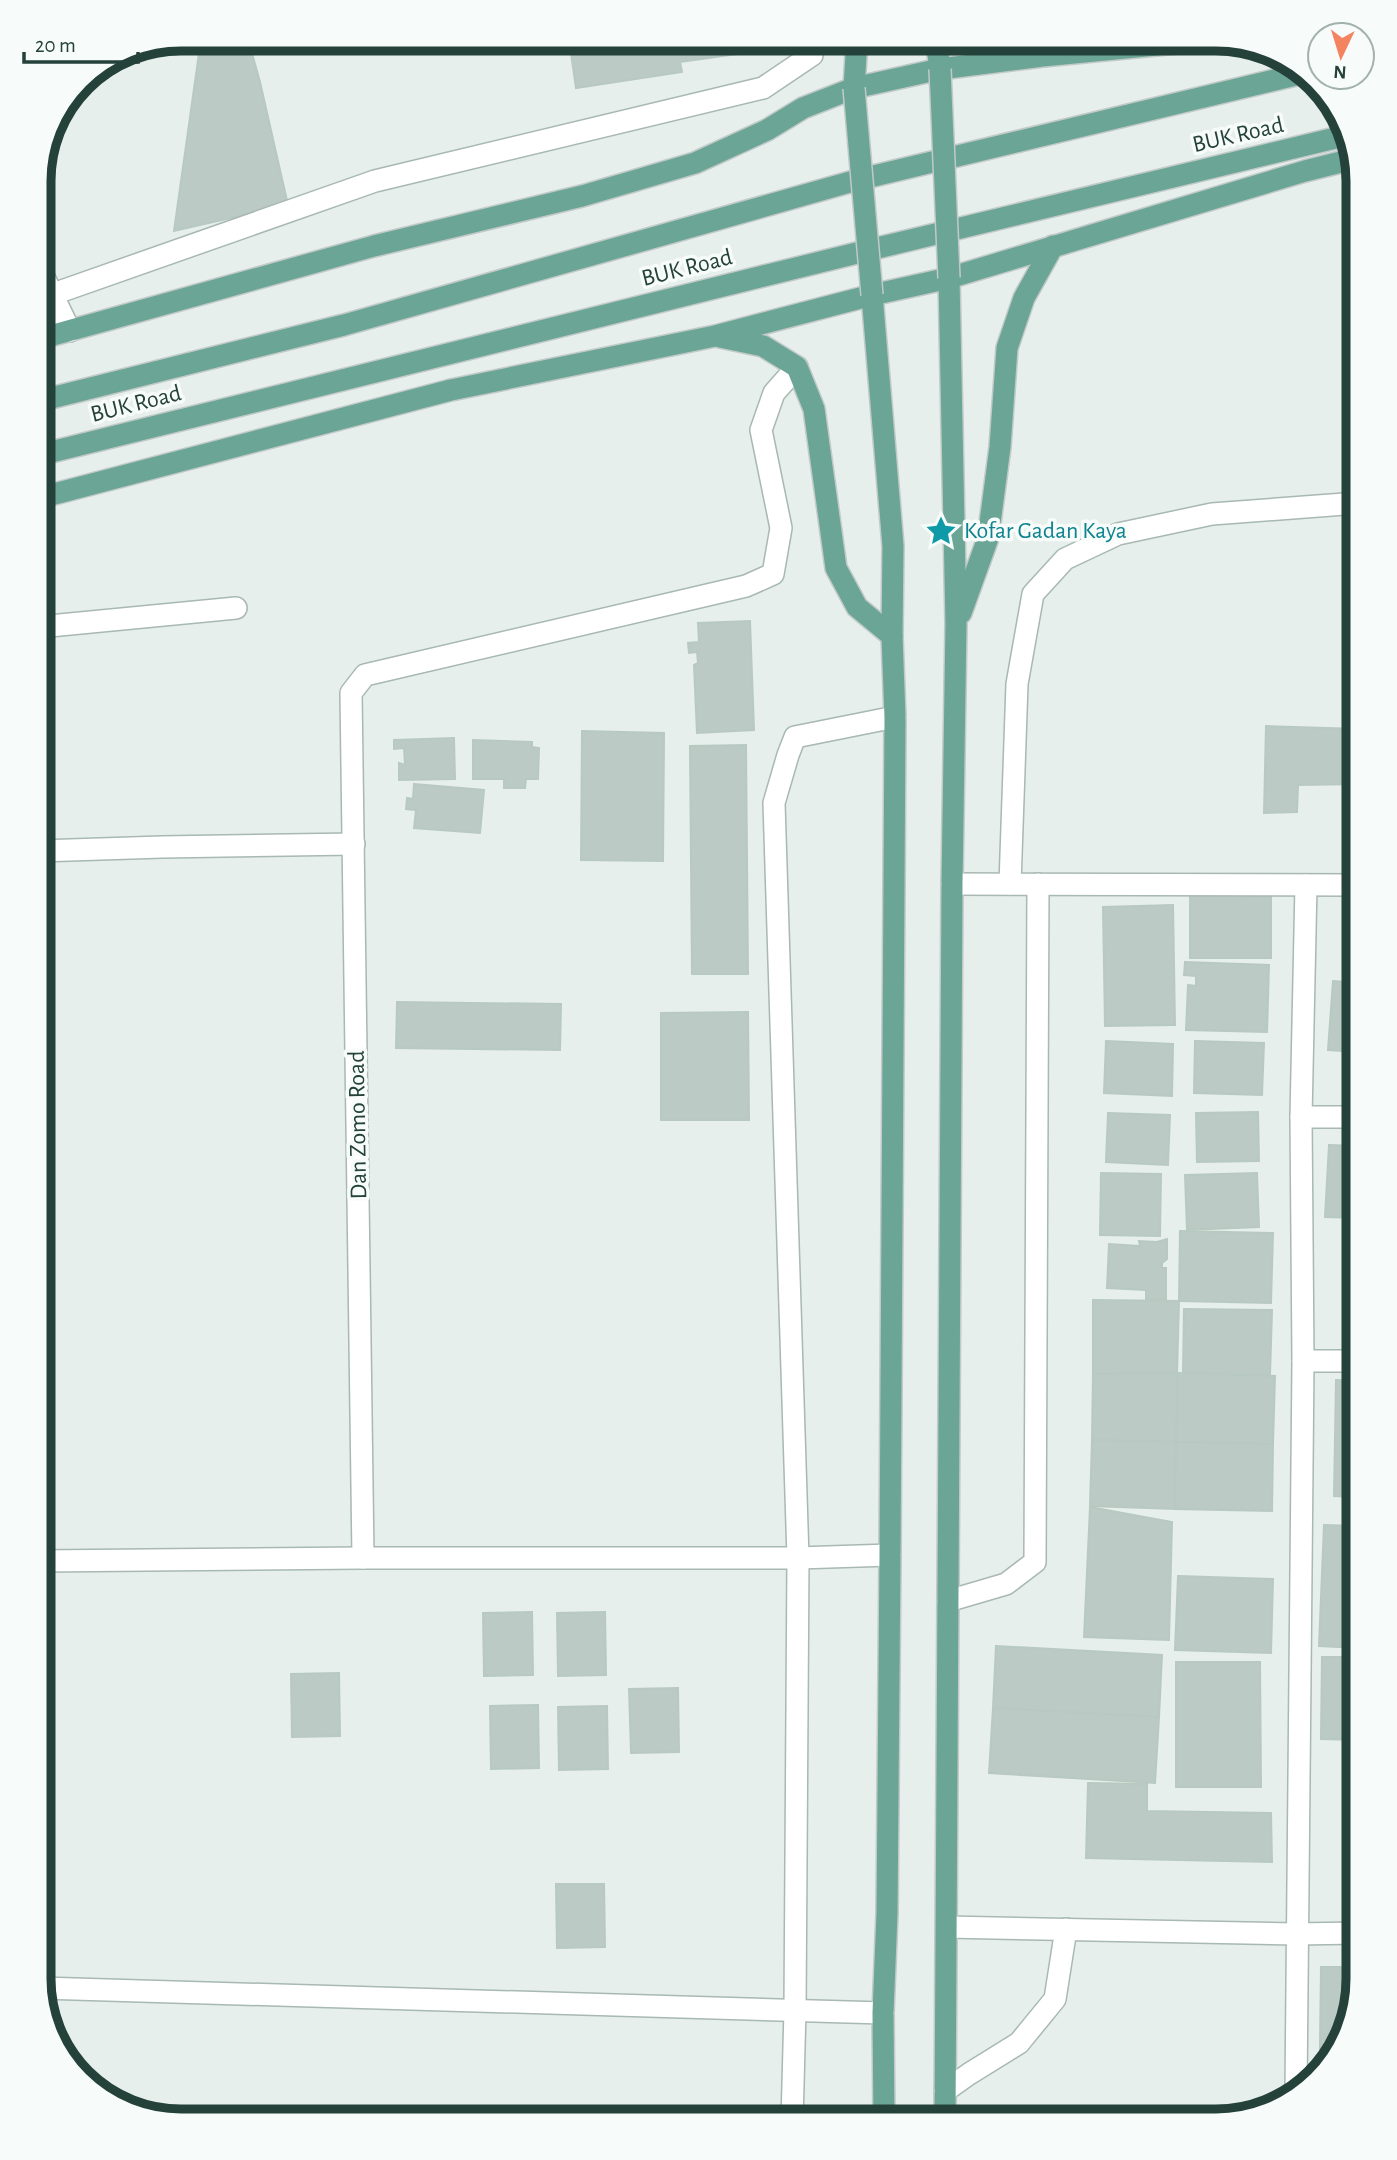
<svg xmlns="http://www.w3.org/2000/svg" width="1397" height="2160" font-family="'Alegreya Sans',sans-serif">
	<style>
		.building { fill: #bbcac4; stroke: #b8c9c2; stroke-width: 2 }
		.lines { fill: none; stroke-linecap: round; stroke-linejoin: round }
		.minor-casing { stroke: #a8b8b2; stroke-width: 24 }
		.major-casing { stroke: #c2cac8; stroke-width: 24 }
		.minor { stroke: #fff; stroke-width: 21 }
		.major { stroke: #6aa596; stroke-width: 21 }
		.major-bridge-casing { stroke: #c2cac8; stroke-width: 24; stroke-linecap: butt }
		.major-bridge { stroke: #6aa596; stroke-width: 21 }
		.labels { text-anchor: middle; dominant-baseline: central; stroke-width: 7; stroke-linejoin: round; paint-order: stroke }
		.street-label { font-size: 24px; fill: #24423a; stroke: #f7fbf9 }
		.culture-label { font-size: 24px; fill: #0d838f; stroke: #f7fbf9; text-anchor: start }
		.rim { fill: none; stroke: #24423a; stroke-width: 9 }
	</style>
	<rect width="100%" height="100%" fill="#e6efeb"/>
	<g class="building">
		<path d="M201,39H248L260,82L288,205L174,231Z"/>
		<path d="M569,39H771L772,49L680,62L682,72L576,88Z"/>
		<path d="M750,621L754,730L697,733L694,665L698,663L697,652L689,653L688,643L699,642L698,623Z"/>
		<path d="M1266,726L1358,729V784L1298,785L1297,812L1264,813Z"/>
		<path d="M582,731L664,733L663,861L581,860Z"/>
		<path d="M454,738L455,779L399,780V763L405,765L404,748L394,749V740Z"/>
		<path d="M473,740L532,742V747L539,748L538,779H526L525,788H504V779H473Z"/>
		<path d="M746,745L748,974H692L690,746Z"/>
		<path d="M414,784L484,790L480,833L414,828L416,810L406,809L407,798L413,799Z"/>
		<path d="M1190,893L1271,894V958H1190Z"/>
		<path d="M1173,905L1175,1025L1105,1026L1103,907Z"/>
		<path d="M1185,962L1269,965L1267,1032L1186,1030L1188,985L1196,986V976L1184,975Z"/>
		<path d="M1333,981L1358,983V1052L1328,1050Z"/>
		<path d="M397,1002L561,1004L560,1050L396,1048Z"/>
		<path d="M748,1012L749,1120H661V1013Z"/>
		<path d="M1106,1041L1173,1044L1172,1096L1104,1093Z"/>
		<path d="M1195,1041L1264,1043L1262,1095L1194,1093Z"/>
		<path d="M1258,1112L1259,1161L1197,1162L1196,1113Z"/>
		<path d="M1108,1113L1170,1115L1168,1165L1106,1162Z"/>
		<path d="M1329,1145L1358,1146V1218L1325,1217Z"/>
		<path d="M1101,1173L1161,1174L1160,1236L1100,1235Z"/>
		<path d="M1257,1173L1259,1227L1187,1230L1185,1175Z"/>
		<path d="M1180,1231L1273,1233L1271,1303L1179,1301Z"/>
		<path d="M1167,1239V1259L1162,1263V1268H1166V1299H1146V1290L1107,1288L1109,1244L1140,1246L1139,1241L1157,1242Z"/>
		<path d="M1093,1300L1179,1301L1177,1373L1093,1374Z"/>
		<path d="M1184,1309L1272,1310L1270,1375L1183,1373Z"/>
		<path d="M1177,1373L1275,1376L1273,1444L1176,1442Z"/>
		<path d="M1177,1373L1176,1442L1092,1440L1093,1374Z"/>
		<path d="M1336,1380L1358,1381V1497L1334,1496Z"/>
		<path d="M1092,1440L1176,1442L1175,1509L1090,1506Z"/>
		<path d="M1176,1442L1273,1444L1272,1511L1175,1509Z"/>
		<path d="M1090,1507L1172,1522L1169,1640L1084,1637Z"/>
		<path d="M1324,1525L1358,1526V1648L1319,1646Z"/>
		<path d="M1178,1576L1273,1579L1271,1653L1175,1650Z"/>
		<path d="M532,1612L533,1675L484,1676L483,1613Z"/>
		<path d="M605,1612L606,1675L558,1676L557,1613Z"/>
		<path d="M996,1646L1162,1655L1159,1717L993,1708Z"/>
		<path d="M1322,1657H1358V1740L1321,1739Z"/>
		<path d="M1176,1662H1260L1261,1787H1176Z"/>
		<path d="M339,1673L340,1736L292,1737L291,1674Z"/>
		<path d="M678,1688L679,1752L631,1753L629,1689Z"/>
		<path d="M538,1705L539,1768L491,1769L490,1706Z"/>
		<path d="M607,1706L608,1769L559,1770L558,1707Z"/>
		<path d="M993,1708L1159,1717L1155,1783L989,1773Z"/>
		<path d="M1088,1783L1147,1784V1811L1271,1813L1272,1862L1086,1858Z"/>
		<path d="M1348,1798L1358,1799V1849H1345Z"/>
		<path d="M556,1884H604L605,1947L557,1948Z"/>
		<path d="M1321,1967H1358V1980L1341,2044H1320Z"/>
		<path d="M1320,2044H1341L1339,2051L1320,2069Z"/>
	</g>
	<g class="lines">
		<g class="minor-casing">
			<g id="minor">
				<path d="M1043,56L1066,39"/>
				<path d="M39,267L70,331"/>
				<path d="M39,299L375,181L763,88L812,55L813,39"/>
				<path d="M39,627L236,608"/>
				<path d="M39,851L162,847L354,844"/>
				<path d="M952,884L1358,885"/>
				<path d="M1010,884L1017,684L1033,594L1065,559L1118,534L1212,514L1358,503"/>
				<path d="M1301,1117H1358"/>
				<path d="M1303,1361H1358"/>
				<path d="M363,1558L351,693L365,675L746,586L773,574L781,528L761,430L774,393L797,367"/>
				<path d="M39,1561L363,1558H798L890,1555"/>
				<path d="M948,1601L1006,1584L1035,1562L1038,884"/>
				<path d="M947,1927L1296,1934L1358,1933"/>
				<path d="M41,1988L883,2013"/>
				<path d="M945,2091L969,2074L1019,2043L1055,1999L1066,1929"/>
				<path d="M1296,2091L1303,1361L1301,1117L1306,885"/>
				<path d="M792,2121L795,2010L798,1558L774,803L788,755L795,737L895,717"/>
			</g>
		</g>
		<g class="major-casing">
			<g id="major">
				<path d="M936,39L940,69"/>
				<path d="M854,88L857,39"/>
				<path d="M872,295L893,546L892,636L895,717L890,1555L887,1914L883,2013L884,2121"/>
				<path d="M720,337L763,346L797,367L814,409L836,568L857,607L892,636"/>
				<path d="M39,339L374,246L582,196L695,163L767,130L803,108L854,88L940,69L1043,56L1218,39"/>
				<path d="M39,401L344,325L857,180L1304,73"/>
				<path d="M39,455L869,250L1348,135"/>
				<path d="M39,498L451,390L715,336L872,295L949,278L1305,171L1353,159"/>
				<path d="M961,613L988,538L1000,447L1007,348L1024,298L1053,246"/>
				<path d="M945,2121L952,884L956,624L949,278"/>
			</g>
		</g>
		<use href="#minor" class="minor"/>
		<use href="#major" class="major"/>
		<g class="major-bridge-casing">
			<g id="major-bridge">
				<path d="M940,69L949,278"/>
				<path d="M854,88L872,295"/>
			</g>
		</g>
		<use href="#major-bridge" class="major-bridge"/>
	</g>
	<defs>
		<g id="sight-bare" transform="scale(2.415)"><path d="M0-6L1.8-2.2L6-1.7L2.9 1.2L3.7 5.4L0 3.3L-3.7 5.4L-2.9 1.2L-6-1.7L-1.8-2.2Z" fill="#0f9aa8" stroke="#f7fbf9" stroke-width="2.5" paint-order="stroke"/></g>
	</defs>
	<g fill-rule="evenodd">
		<use href="#sight-bare" x="941" y="531"/>
	</g>
	<g class="labels">
		<g class="street-label">
			<text transform="translate(1238 135) rotate(-13)">BUK Road</text>
			<text transform="translate(687 268) rotate(-14)">BUK Road</text>
			<text transform="translate(136 404) rotate(-14)">BUK Road</text>
			<text transform="translate(358 1125) rotate(-91)">Dan Zomo Road</text>
		</g>
		<g class="culture-label">
			<text x="964" y="531">Kofar Gadan Kaya</text>
		</g>
	</g>
	<path d="M0 0H1397V2160H0ZM181 51H1216A130 130 0 0 1 1346 181V1979A130 130 0 0 1 1216 2109H181A130 130 0 0 1 51 1979V181A130 130 0 0 1 181 51Z" fill="#f7fbf9" fill-rule="evenodd"/>
	<path class="rim" d="M181 51H1216A130 130 0 0 1 1346 181V1979A130 130 0 0 1 1216 2109H181A130 130 0 0 1 51 1979V181A130 130 0 0 1 181 51Z"/>
	<g transform="translate(1341 56) rotate(184)"><circle r="33" fill="#f7fbf9" stroke="#a3b1ad" stroke-width="2"/>
	<path d="M0-5L12 26L0 18L-12 26Z" fill="#f4845f"/>
	<text y="-10" font-size="19" font-weight="bold" text-anchor="middle" fill="#24423a">N</text>
	</g>
	<path d="M24 52v10h114v-10" fill="none" stroke="#24423a" stroke-width="3.5"/>
	<text x="35" y="52" font-size="21" fill="#24423a" stroke="#f7fbf9" stroke-width="5" paint-order="stroke">20 m</text>
</svg>
